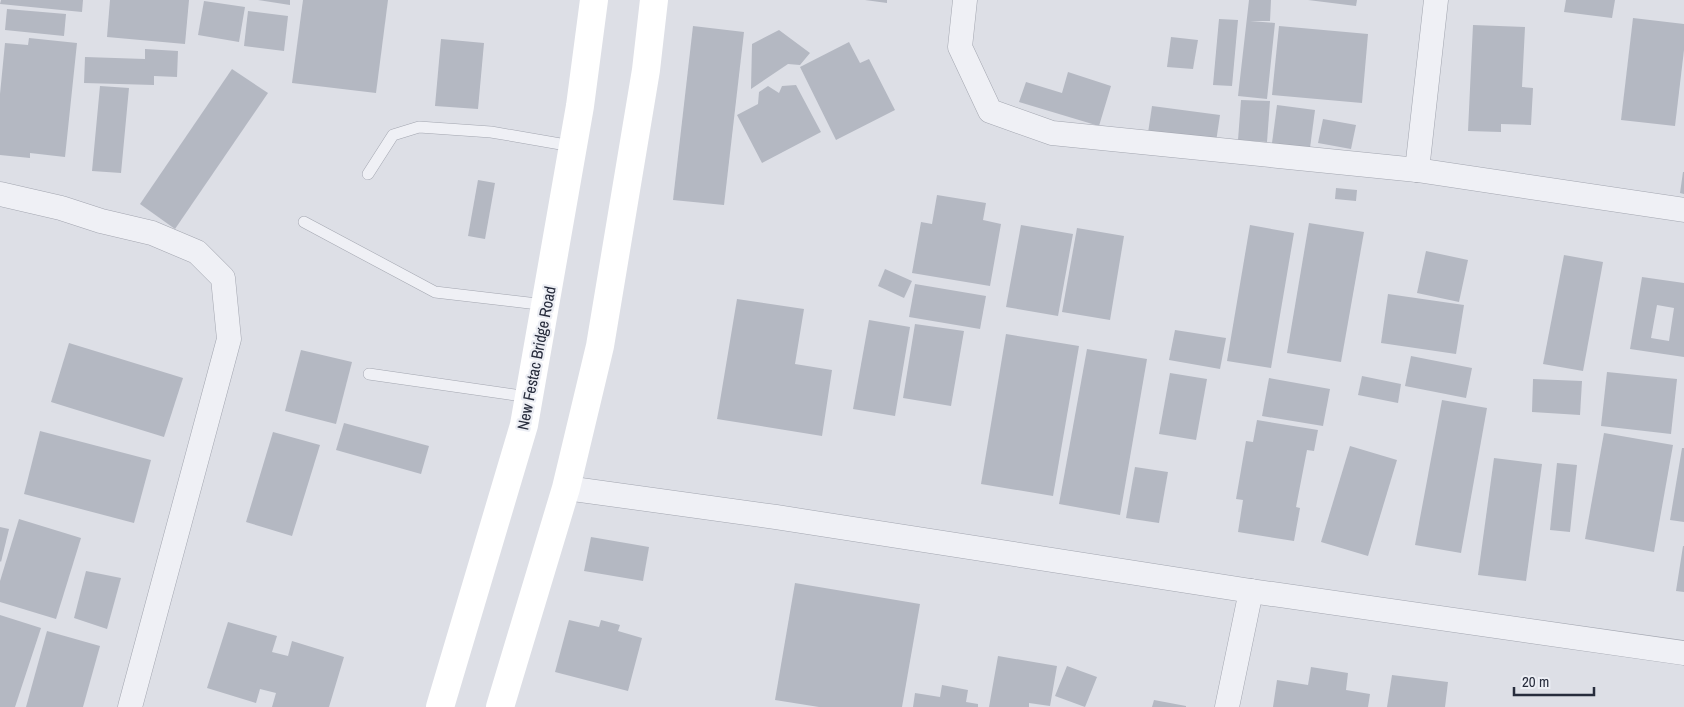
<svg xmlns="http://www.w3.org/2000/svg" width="1684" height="707" font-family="'Archivo Narrow',sans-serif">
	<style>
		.building { fill: #b4b8c2; fill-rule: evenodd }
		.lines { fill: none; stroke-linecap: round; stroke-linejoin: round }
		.service-casing { stroke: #a3a6b0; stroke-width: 12 }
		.minor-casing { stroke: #a3a6b0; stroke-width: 25 }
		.service { stroke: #eff0f5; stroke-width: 11 }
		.minor { stroke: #eff0f5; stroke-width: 24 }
		.secondary { stroke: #fff; stroke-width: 28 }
		.labels { text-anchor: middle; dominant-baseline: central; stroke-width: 4.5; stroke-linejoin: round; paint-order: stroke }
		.street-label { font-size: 16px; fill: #272c3c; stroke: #eceef4 }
	</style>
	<rect width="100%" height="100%" fill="#dddfe6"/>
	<g class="building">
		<path d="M1,0H83L82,12L0,4Z"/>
		<path d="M110,0H189L185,44L107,37Z"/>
		<path d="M258,0H290V5Z"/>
		<path d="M303,0H388L376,93L292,83Z"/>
		<path d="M865,0H887V3Z"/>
		<path d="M1249,0H1271L1270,21H1250L1275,23L1267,99L1238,96Z"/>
		<path d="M1308,0H1357L1356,6Z"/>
		<path d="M1566,0H1615L1612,18L1564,12Z"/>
		<path d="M204,1L245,7L239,42L198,35Z"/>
		<path d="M7,9L66,14L64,36L5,30Z"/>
		<path d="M248,11L288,16L284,51L244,46Z"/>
		<path d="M1633,18L1684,24V50L1675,126L1621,120Z"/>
		<path d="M1219,19L1238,20L1232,86L1213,85Z"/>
		<path d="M1473,25L1525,27L1522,87L1533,88L1531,125L1501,124V132L1468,131Z"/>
		<path d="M693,26L744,32L724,205L673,200Z"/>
		<path d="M1279,26L1368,34L1362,103L1272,95Z"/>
		<path d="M779,30L810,53L800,65L788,64L751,89L752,44Z"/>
		<path d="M1171,37L1198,40L1193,69L1167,67Z"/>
		<path d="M29,38L77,43L65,157L30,153V158L0,155V94L5,43L28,45Z"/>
		<path d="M441,39L484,43L478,109L435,106Z"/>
		<path d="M849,42L860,63L869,59L895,110L836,140L800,67Z"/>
		<path d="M145,49L178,51L177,77L154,76V85L84,83L85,57L145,59Z"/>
		<path d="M232,69L268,93L175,229L140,204Z"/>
		<path d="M1068,72L1111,86L1099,126L1019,102L1026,82L1062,93Z"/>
		<path d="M796,85L821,132L762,163L737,115L758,104L759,92L768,86L779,93L782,86Z"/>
		<path d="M100,86L129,88L121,173L92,171Z"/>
		<path d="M1241,100L1270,101L1267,142L1238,140Z"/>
		<path d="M1277,105L1315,110L1310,148L1272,143Z"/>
		<path d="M1152,106L1220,115L1216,142L1148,133Z"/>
		<path d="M1323,119L1356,125L1351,149L1318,143Z"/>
		<path d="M1683,172H1684V194L1680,193Z"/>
		<path d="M478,180L495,183L485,239L468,236Z"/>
		<path d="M1336,188L1357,190L1356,201L1335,199Z"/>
		<path d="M937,195L986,203L983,220L1001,224L990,286L912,273L921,222L932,224Z"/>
		<path d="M1309,223L1364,232L1341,362L1287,353Z"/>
		<path d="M1021,225L1073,234L1058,316L1006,307Z"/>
		<path d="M1250,225L1294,233L1271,368L1227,361Z"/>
		<path d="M1077,228L1124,236L1110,320L1062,312Z"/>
		<path d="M1426,251L1468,260L1459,302L1417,293Z"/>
		<path d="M1564,255L1603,262L1583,371L1543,364Z"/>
		<path d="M885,269L912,281L904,298L878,286Z"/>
		<path d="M1642,277L1684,283V357L1630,349ZM1657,305L1674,308L1669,341L1651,338Z"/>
		<path d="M915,284L986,296L980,329L909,317Z"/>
		<path d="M1388,294L1464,305L1456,354L1381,343Z"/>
		<path d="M737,299L804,309L795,364L832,370L822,436L717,419Z"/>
		<path d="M869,320L910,327L895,416L853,409Z"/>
		<path d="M915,324L964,331L951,406L903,398Z"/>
		<path d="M1175,330L1226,338L1220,369L1169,360Z"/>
		<path d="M1006,334L1079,346L1053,496L981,484Z"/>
		<path d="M69,343L183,378L164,437L51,402Z"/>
		<path d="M1087,349L1147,359L1120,515L1059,504Z"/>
		<path d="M301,350L352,362L336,424L285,411Z"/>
		<path d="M1411,356L1472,368L1466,398L1405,386Z"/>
		<path d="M1607,372L1677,379L1671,434L1601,426Z"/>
		<path d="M1170,373L1207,379L1196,440L1159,434Z"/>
		<path d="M1362,376L1401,384L1398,403L1358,395Z"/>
		<path d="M1269,378L1330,389L1323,426L1262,416Z"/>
		<path d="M1533,379L1582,381L1580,415L1532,412Z"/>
		<path d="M1442,400L1487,408L1461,553L1415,545Z"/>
		<path d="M1257,420L1318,430L1314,451L1307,450L1296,507L1300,508L1294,541L1238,532L1243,500L1236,499L1246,441L1253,442Z"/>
		<path d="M344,423L429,446L421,474L336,450Z"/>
		<path d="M40,431L151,460L134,523L24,494Z"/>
		<path d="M273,432L320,445L292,536L246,522Z"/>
		<path d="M1604,433L1673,445L1654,552L1585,539Z"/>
		<path d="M1350,446L1397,460L1368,556L1321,542Z"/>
		<path d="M1682,448H1684V522L1670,520Z"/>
		<path d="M1494,458L1542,464L1526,581L1478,575Z"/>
		<path d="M1557,463L1577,465L1570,532L1550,530Z"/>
		<path d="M1135,467L1168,472L1159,523L1126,518Z"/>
		<path d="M19,519L81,538L56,619L0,602V581Z"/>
		<path d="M0,527L9,529L1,562L0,561Z"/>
		<path d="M591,537L649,547L643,581L584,571Z"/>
		<path d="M1683,546H1684V592L1676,591Z"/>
		<path d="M86,571L121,578L107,629L74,618Z"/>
		<path d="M795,583L920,604L902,707H819L775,700Z"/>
		<path d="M0,615L41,628L15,707H0Z"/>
		<path d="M569,620L599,627L601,620L620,625L618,631L642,638L628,691L555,672Z"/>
		<path d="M228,622L277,636L272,652L288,656L292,641L344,657L329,707H272L276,693L260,689L256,703L207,688Z"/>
		<path d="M47,631L100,646L83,707H26Z"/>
		<path d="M998,656L1057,666L1050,706L1029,703V707H989Z"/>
		<path d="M1067,666L1097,677L1085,707L1055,696Z"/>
		<path d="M1311,667L1348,673L1346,690L1370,694L1368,707H1273L1277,680L1308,685Z"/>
		<path d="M1392,675L1448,682L1445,707H1387Z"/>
		<path d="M942,685L968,690L966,702L978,704V707H913L915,693L940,697Z"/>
		<path d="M1154,700L1186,706V707H1152Z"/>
	</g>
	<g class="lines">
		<g class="service-casing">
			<g id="service">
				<path d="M368,174L393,135L419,127L491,132L572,146"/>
				<path d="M304,222L435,292L546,305"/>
				<path d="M369,374L529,397"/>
			</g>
		</g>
		<g class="minor-casing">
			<g id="minor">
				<path d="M965,0L960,47L990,111L1052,133L1417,170L1684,210"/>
				<path d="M1417,170L1436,0"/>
				<path d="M0,194L61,208L101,221L152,233L197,252L223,278L229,339L130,707"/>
				<path d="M566,488L776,517L1251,591L1684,653"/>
				<path d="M1227,707L1251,591"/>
			</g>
		</g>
		<use href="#service" class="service"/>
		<use href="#minor" class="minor"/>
		<g class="secondary">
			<path d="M440,707L524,425L580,106L594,0"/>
			<path d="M500,707L566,488L600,346L646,70L654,0"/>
		</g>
	</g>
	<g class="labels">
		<g class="street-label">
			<text transform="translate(536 358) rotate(-79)">New Festac Bridge Road</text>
		</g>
	</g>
	<path d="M1514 687v8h80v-8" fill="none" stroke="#272c3c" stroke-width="2.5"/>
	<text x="1522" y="687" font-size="15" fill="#272c3c" stroke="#eceef4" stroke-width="4" paint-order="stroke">20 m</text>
</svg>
